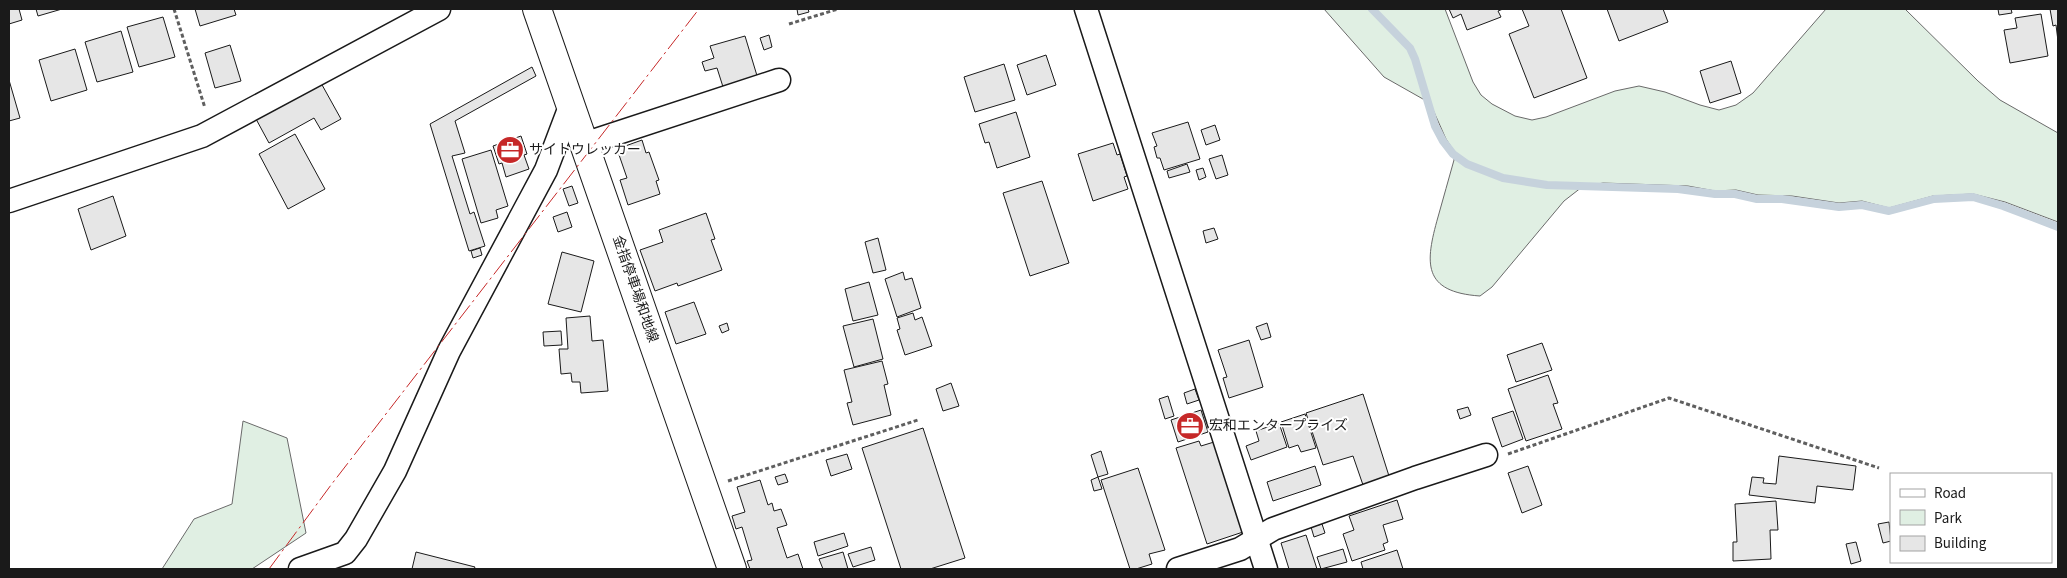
<svg xmlns="http://www.w3.org/2000/svg" width="2067" height="578" font-family="'Source Sans 3','Noto Sans JP',sans-serif">
	<style>
		.green { fill: #e0efe3; stroke: #6a6a6a }
		.lines { fill: none; stroke-linecap: round; stroke-linejoin: round }
		.stream { stroke: #c6d2dc; stroke-width: 8 }
		.building { fill: #e6e6e6; stroke: #1a1a1a }
		.street-casing { stroke: #1a1a1a; stroke-width: 25 }
		.secondary-casing { stroke: #1a1a1a; stroke-width: 30 }
		.path { stroke: #5f5f5f; stroke-width: 3; stroke-dasharray: 4 2.5; stroke-linecap: butt }
		.street { stroke: #fff; stroke-width: 22 }
		.secondary { stroke: #fff; stroke-width: 28 }
		.power { stroke: #c62828; stroke-width: 1; stroke-dasharray: 18 4 2.5 4; stroke-linecap: butt }
		.labels { text-anchor: middle; dominant-baseline: central; stroke-width: 4; stroke-linejoin: round; paint-order: stroke }
		.poi-label { font-size: 14px; fill: #1a1a1a; stroke: #fff; text-anchor: start }
		.street-label { font-size: 14px; fill: #1a1a1a; stroke: #fff }
	</style>
	<rect width="100%" height="100%" fill="#fff"/>
	<g class="green">
		<path d="M1324,9H1445L1473,82L1481,95L1492,104L1515,116L1532,120L1546,117L1615,91L1639,86L1665,92L1700,105L1719,110L1736,105L1753,93L1826,9H1905L1978,81L2000,100L2058,133V222L2005,202L1973,194L1933,196L1889,208L1862,201L1839,203L1792,196L1758,195L1736,190L1715,191L1688,186L1603,183L1582,187L1564,201L1492,287L1480,296C1422,292 1425,263 1438,217C1443,198 1449,179 1454,160V151L1446,139L1430,103L1384,77Z"/>
		<path d="M243,421L287,438L306,533L252,569H162L194,519L232,504Z"/>
	</g>
	<g class="lines">
		<path class="stream" d="M1372,9L1410,48L1415,59L1435,126L1443,141L1453,154L1467,164L1503,178L1547,185L1678,189L1715,194H1735L1757,199H1782L1839,207L1862,205L1889,211L1934,199L1973,197L2003,206L2058,227"/>
	</g>
	<g class="building">
		<path d="M9,9H19L22,20L9,24Z"/>
		<path d="M36,9H62L38,16Z"/>
		<path d="M195,9H234L236,15L200,26Z"/>
		<path d="M797,9H808L809,12L798,15Z"/>
		<path d="M1449,9H1503L1498,11L1501,17L1467,30L1461,14L1453,18Z"/>
		<path d="M1522,9H1561L1587,78L1534,98L1509,34L1529,26Z"/>
		<path d="M1607,9H1663L1668,22L1619,41Z"/>
		<path d="M1998,9H2011L2012,13L1999,15Z"/>
		<path d="M2050,9H2058V41L2056,25L2053,26Z"/>
		<path d="M2041,14L2048,56L2010,63L2004,30L2017,28L2015,18Z"/>
		<path d="M163,17L175,57L139,67L127,27Z"/>
		<path d="M121,31L133,72L97,82L85,42Z"/>
		<path d="M769,35L772,47L764,50L760,38Z"/>
		<path d="M745,36L758,79L724,90L717,68L705,71L702,62L714,58L710,46Z"/>
		<path d="M230,45L241,81L215,88L205,53Z"/>
		<path d="M75,49L87,90L51,101L39,60Z"/>
		<path d="M1046,55L1056,85L1027,95L1017,65Z"/>
		<path d="M1731,61L1741,93L1710,103L1700,71Z"/>
		<path d="M1004,64L1015,100L975,112L964,77Z"/>
		<path d="M532,67L536,76L455,121L465,153L452,156L470,214L474,212L485,246L469,251L430,124Z"/>
		<path d="M9,80L20,118L9,121Z"/>
		<path d="M321,83L341,119L321,130L314,118L269,143L256,119Z"/>
		<path d="M1016,112L1030,157L997,168L989,142L985,143L979,124Z"/>
		<path d="M1188,122L1200,159L1164,170L1160,158H1157L1154,147L1157,146L1152,133Z"/>
		<path d="M1215,125L1220,140L1206,145L1201,130Z"/>
		<path d="M295,134L325,189L288,209L259,154Z"/>
		<path d="M521,136L527,154L524,155L529,169L506,177L502,163L499,164L493,146Z"/>
		<path d="M642,140L646,153L649,152L659,180L656,181L660,194L628,205L620,180L627,178L617,149Z"/>
		<path d="M1113,143L1117,155L1120,154L1127,176L1124,177L1128,189L1093,201L1078,154Z"/>
		<path d="M491,150L508,206L496,210L498,218L481,223L462,159Z"/>
		<path d="M1222,155L1228,175L1216,179L1209,159Z"/>
		<path d="M1187,164L1190,172L1169,178L1167,171Z"/>
		<path d="M1203,168L1206,177L1199,180L1196,170Z"/>
		<path d="M1042,181L1069,263L1030,276L1003,193Z"/>
		<path d="M572,186L578,203L569,206L563,189Z"/>
		<path d="M113,196L126,236L91,250L78,209Z"/>
		<path d="M567,212L572,227L558,232L553,217Z"/>
		<path d="M706,213L715,239L711,240L722,270L678,286L677,283L655,291L640,250L663,242L659,230Z"/>
		<path d="M1214,228L1218,239L1206,243L1203,231Z"/>
		<path d="M878,238L886,270L873,273L865,242Z"/>
		<path d="M480,248L482,255L473,258L471,251Z"/>
		<path d="M562,252L594,261L581,312L548,304Z"/>
		<path d="M903,272L905,280L912,278L921,308L897,317L885,279Z"/>
		<path d="M869,282L878,315L853,321L845,289Z"/>
		<path d="M694,302L706,334L676,344L665,312Z"/>
		<path d="M913,313L915,320L922,317L932,346L905,355L897,330L900,329L897,318Z"/>
		<path d="M590,316L592,341L603,340L608,391L581,393L580,382H572L571,373L561,374L559,349H568L566,318Z"/>
		<path d="M873,319L883,359L854,367L843,326Z"/>
		<path d="M727,323L729,330L722,333L719,326Z"/>
		<path d="M1267,323L1271,337L1261,340L1256,327Z"/>
		<path d="M561,331L562,345L544,346L543,332Z"/>
		<path d="M1249,340L1263,387L1229,398L1223,378L1227,377L1218,350Z"/>
		<path d="M1542,343L1552,370L1516,382L1507,355Z"/>
		<path d="M882,361L888,384L884,385L891,415L853,425L847,403L852,402L844,370Z"/>
		<path d="M1548,375L1558,403L1553,404L1562,429L1526,441L1508,389Z"/>
		<path d="M951,383L959,406L943,411L936,389Z"/>
		<path d="M1195,389L1199,400L1187,404L1184,393Z"/>
		<path d="M1363,394L1389,476L1363,485L1353,456L1323,465L1306,413Z"/>
		<path d="M1168,396L1174,416L1165,419L1159,399Z"/>
		<path d="M1468,407L1471,415L1460,419L1457,410Z"/>
		<path d="M1201,410L1208,432L1178,442L1171,420Z"/>
		<path d="M1513,411L1523,439L1502,447L1492,418Z"/>
		<path d="M1305,414L1316,448L1301,452L1298,445L1289,448L1281,422Z"/>
		<path d="M1279,423L1287,447L1251,460L1246,446L1259,441L1256,431Z"/>
		<path d="M923,428L965,558L930,569H901L862,448Z"/>
		<path d="M1199,441L1201,446L1214,442L1243,532L1207,544L1176,448Z"/>
		<path d="M1101,451L1108,474L1098,477L1091,455Z"/>
		<path d="M847,454L852,469L831,476L826,460Z"/>
		<path d="M1779,456L1856,466L1853,490L1817,486L1815,503L1749,495L1752,477L1764,478L1763,483L1776,484Z"/>
		<path d="M1315,466L1321,485L1273,501L1267,482Z"/>
		<path d="M1528,466L1542,505L1522,513L1508,473Z"/>
		<path d="M1138,468L1165,550L1149,554L1152,564L1136,569H1130L1101,480Z"/>
		<path d="M785,474L788,482L778,485L775,477Z"/>
		<path d="M1098,477L1102,489L1094,491L1091,480Z"/>
		<path d="M760,480L768,505L772,503L774,511L781,509L787,525L777,528L787,558L798,554L803,569H750L747,561L752,560L742,527L736,529L732,516L745,512L737,487Z"/>
		<path d="M1397,500L1403,519L1383,525L1388,542L1383,544L1385,550L1352,561L1343,534L1354,530L1349,516Z"/>
		<path d="M1776,501L1778,530H1770L1771,559L1733,561V542H1737L1735,504Z"/>
		<path d="M1889,522L1891,541L1883,543L1878,524Z"/>
		<path d="M1322,524L1325,533L1314,537L1311,527Z"/>
		<path d="M844,533L848,546L818,556L814,542Z"/>
		<path d="M1306,535L1317,569H1289L1281,543Z"/>
		<path d="M1856,542L1861,561L1851,564L1846,544Z"/>
		<path d="M871,547L875,560L853,567L848,554Z"/>
		<path d="M1343,549L1347,562L1321,569L1317,557Z"/>
		<path d="M1397,550L1403,569H1363L1361,562Z"/>
		<path d="M416,552L475,567L474,569H412Z"/>
		<path d="M843,552L848,569H823L819,559Z"/>
	</g>
	<g class="lines">
		<g class="street-casing">
			<g id="street">
				<path d="M1086,9L1266,569"/>
				<path d="M584,144L779,80"/>
				<path d="M9,201L202,136L439,9"/>
				<path d="M300,569L345,553L356,539L395,471L449,351L546,170L571,104"/>
				<path d="M1178,569L1240,549L1273,529L1415,478L1486,455"/>
			</g>
		</g>
		<g class="secondary-casing">
			<path id="secondary" d="M537,9L732,569"/>
		</g>
		<g class="path">
			<path d="M174,9L205,108"/>
			<path d="M789,24L838,9"/>
			<path d="M1508,454L1669,398L1879,468"/>
			<path d="M728,481L918,420"/>
		</g>
		<use href="#street" class="street"/>
		<use href="#secondary" class="secondary"/>
		<path class="power" d="M269,569L331,485L699,9"/>
	</g>
	<defs>
		<g id="office-disc" transform="scale(1.4375)"><circle r="9.5" fill="#c62828" stroke="#fff"/><path d="M-6-3h4V-5.5h4V-3h4V5H-6ZM-1-4.5V-3h2v-1.5ZM-6 0V1H6V0Z" fill="#fff"/></g>
	</defs>
	<g fill-rule="evenodd">
		<use href="#office-disc" x="510" y="150"/>
		<use href="#office-disc" x="1190" y="426"/>
	</g>
	<g class="labels">
		<g class="poi-label">
			<text x="529" y="150">サイトウレッカー</text>
			<text x="1209" y="426">宏和エンタープライズ</text>
		</g>
		<g class="street-label">
			<text transform="translate(635 289) rotate(71)">金指停車場和地線</text>
		</g>
	</g>
	<rect width="2067" height="578" fill="none" stroke="#1a1a1a" stroke-width="20"/>
	<rect x="1890" y="473" width="162" height="90" fill="#ffffff" stroke="#a3a3a3"/>
	<rect x="1900" y="489" width="25" height="8" fill="#ffffff" stroke="#a3a3a3"/>
	<text x="1934" y="498" font-size="15" fill="#1a1a1a">Road</text>
	<rect x="1900" y="510" width="25" height="15" fill="#e0efe3" stroke="#a3a3a3"/>
	<text x="1934" y="523" font-size="15" fill="#1a1a1a">Park</text>
	<rect x="1900" y="536" width="25" height="15" fill="#e6e6e6" stroke="#a3a3a3"/>
	<text x="1934" y="548" font-size="15" fill="#1a1a1a">Building</text>
</svg>
